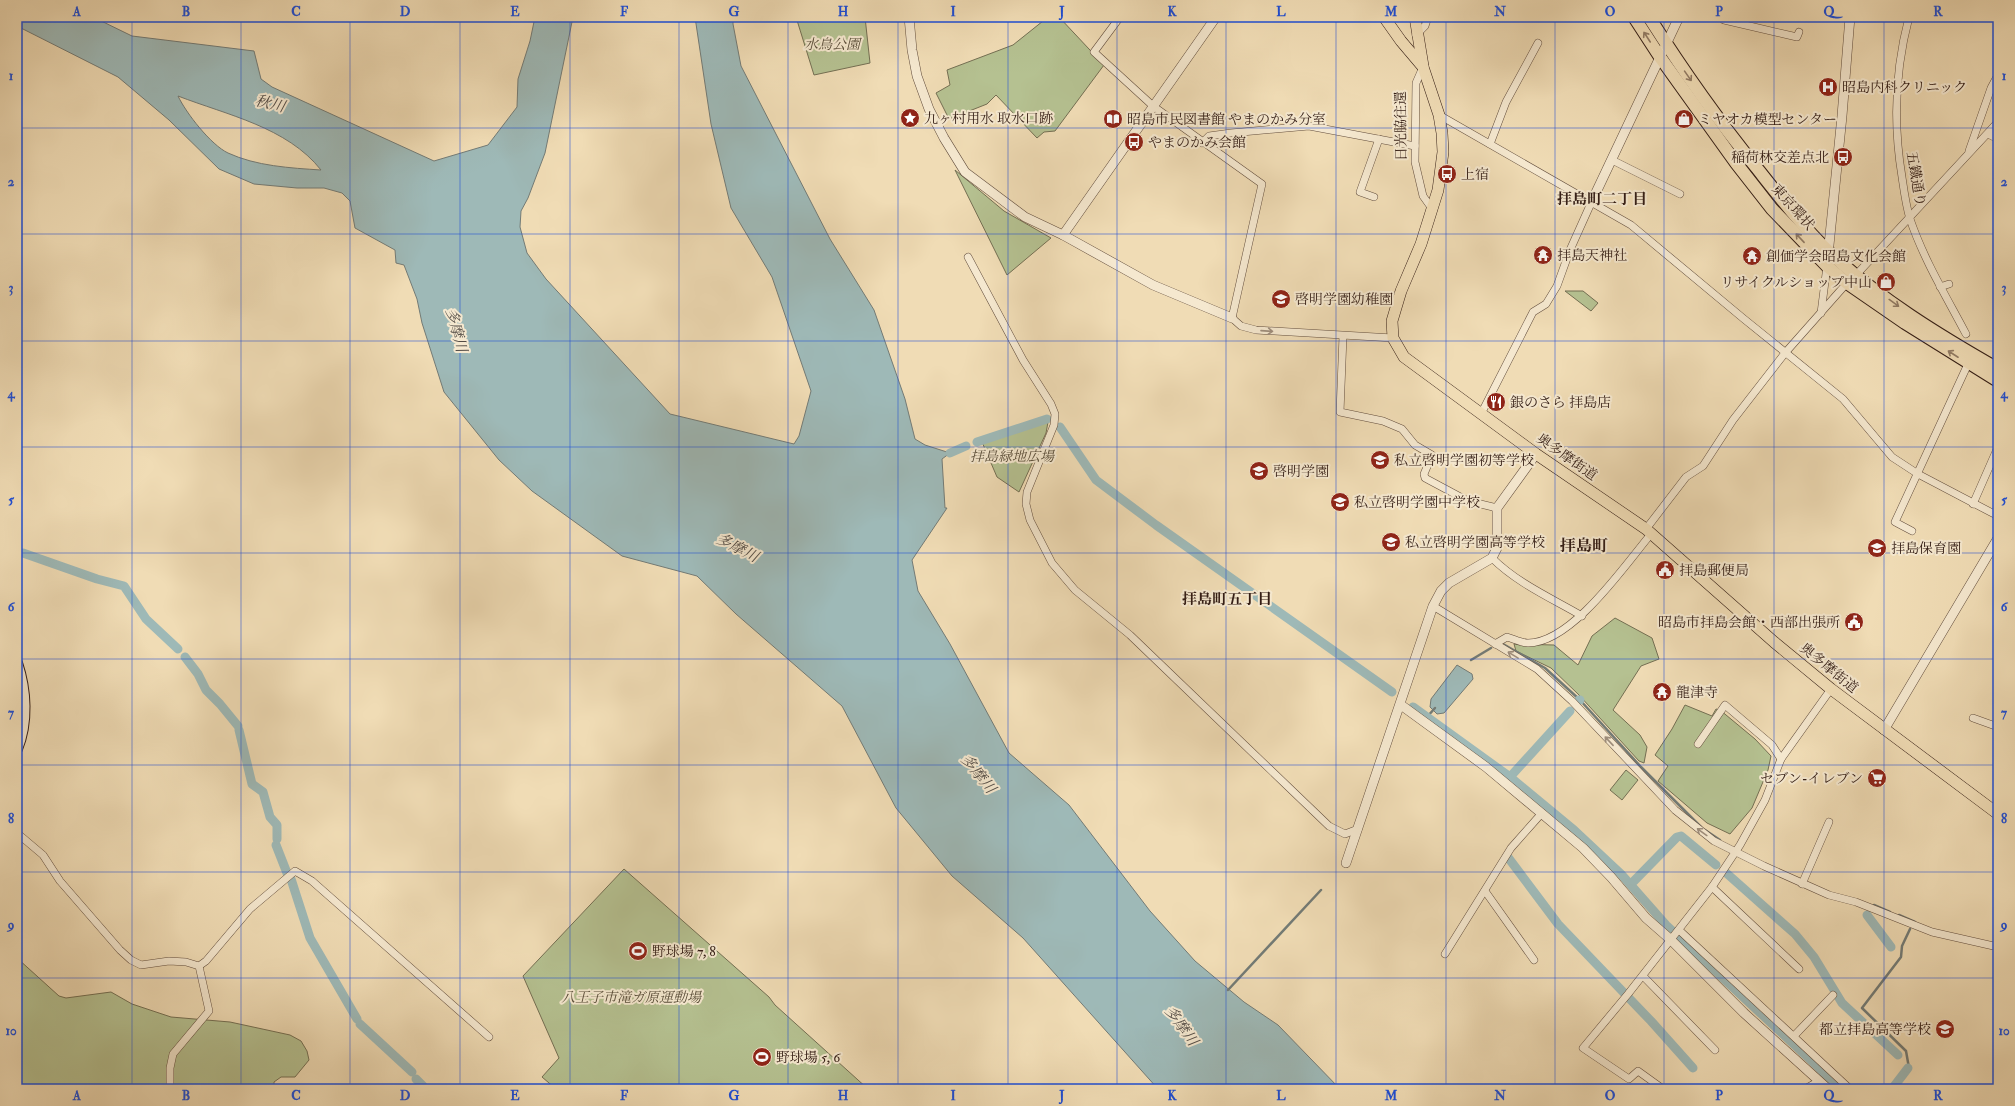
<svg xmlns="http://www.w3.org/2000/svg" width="2015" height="1106" font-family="'IM FELL Double Pica','Noto Serif JP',serif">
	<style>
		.green { fill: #b5c191; stroke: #746f53 }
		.water { fill: #9eb9b7; stroke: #737b76; fill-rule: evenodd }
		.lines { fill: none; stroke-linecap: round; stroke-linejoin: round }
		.stream { stroke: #737b76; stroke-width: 2.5 }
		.canal { stroke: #9eb9b7; stroke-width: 9 }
		.minor-casing { stroke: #624d3d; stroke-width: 8 }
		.tertiary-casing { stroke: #624d3d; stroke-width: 10 }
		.secondary-casing { stroke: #331d15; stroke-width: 12 }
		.primary-casing { stroke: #331d15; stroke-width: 12 }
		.trunk-casing { stroke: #331d15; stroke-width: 14 }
		.minor { stroke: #f5e8cf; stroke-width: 7 }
		.tertiary { stroke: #f5e8cf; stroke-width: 9 }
		.secondary { stroke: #f5e8cf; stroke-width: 10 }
		.primary { stroke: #f0dcb5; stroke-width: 11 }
		.trunk { stroke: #f0dcb5; stroke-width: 12 }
		.oneway { stroke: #927c65 }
		.oneway2 { stroke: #9e8d7b }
		.grid { fill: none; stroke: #1d4ed8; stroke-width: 1; stroke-opacity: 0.55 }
		.labels { text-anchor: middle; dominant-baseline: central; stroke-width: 4; stroke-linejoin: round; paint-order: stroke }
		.park-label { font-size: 14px; font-style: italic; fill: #5a4e3a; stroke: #f5e8cf }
		.poi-label { font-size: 14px; fill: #331d15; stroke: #f5e8cf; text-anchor: start }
		.street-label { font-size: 14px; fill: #331d15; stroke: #f5e8cf }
		.water-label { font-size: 15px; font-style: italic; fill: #534c46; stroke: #f5e8cf }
		.neighbourhood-label { font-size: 15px; font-weight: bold; fill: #331d15; stroke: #f5e8cf }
		.quarter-label { font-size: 16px; font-weight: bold; fill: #331d15; stroke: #f5e8cf }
		.neatline { fill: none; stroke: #1d4ed8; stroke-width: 1.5 }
		.grid-label { font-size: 13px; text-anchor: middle; font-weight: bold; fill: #1d4ed8 }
	</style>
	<rect width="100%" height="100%" fill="#f0dcb5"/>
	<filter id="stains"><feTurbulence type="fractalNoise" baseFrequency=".005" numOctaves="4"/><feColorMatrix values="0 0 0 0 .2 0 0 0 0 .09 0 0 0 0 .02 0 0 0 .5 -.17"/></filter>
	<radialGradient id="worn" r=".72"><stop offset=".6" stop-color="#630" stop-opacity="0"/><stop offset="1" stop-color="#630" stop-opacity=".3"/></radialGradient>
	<g class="green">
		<path d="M796,17H865L870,63L814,75Z"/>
		<path d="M1048,17H1059L1104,65L1055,131L1044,132L1037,138L996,95L987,104L949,119L936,93L950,85L947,70L1013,45Z"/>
		<path d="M955,170L1004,211L1051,238L1007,275Z"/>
		<path d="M1565,291H1583L1598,303L1591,311Z"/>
		<path d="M1048,422L1046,433L1019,492L997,477L982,442Z"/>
		<path d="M1615,618L1652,638L1659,659L1641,666L1613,710L1640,735L1647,747L1644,763L1639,761L1579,695L1551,668L1516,651L1514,644L1554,645L1578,665L1592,636Z"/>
		<path d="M1685,705L1712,716L1716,709L1720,710L1755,739L1771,756L1768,770L1752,808L1730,834L1707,823L1658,781L1668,766L1655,755L1672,729Z"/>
		<path d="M1626,770L1638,780L1622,800L1610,790Z"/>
		<path d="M624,869L769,997L775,1005L868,1089H556L542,1077L559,1058L523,976Z"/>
		<path d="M17,958L59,996L66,998L111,992L132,1004L171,1017L230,1022L290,1035L301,1041L307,1051L309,1060L295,1077H281L274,1082V1089H17Z"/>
	</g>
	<g class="water">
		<path d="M17,17H93L132,36L254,51L261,79L272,87L434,161L488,145L517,107L518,79L530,41L535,17H573L545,153L528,198L521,211L520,227L527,253L546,279L670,414L794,444L799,436L811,391L772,277L731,208L711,124L695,17H733V24L741,66L830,239L874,310L905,399L915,439L925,445L950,453L942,459L945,508H947L912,560L918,591L950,644L1009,753L1069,805L1150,911L1195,961L1244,1002L1278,1025L1340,1089H1158L1023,938L952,876L896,808L842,706L736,614L697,576L622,556L532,491L499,460L444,392L422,323L417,299L404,265L396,263L395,250L355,228L350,201L342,193L324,188H297L254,184L219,169L169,120L118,77L17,26ZM178,96C227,115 287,127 321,170C290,168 256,166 228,153C211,145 186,113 178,96Z"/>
		<path d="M1457,665L1472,674L1473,679L1444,713L1437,714L1430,707L1431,699Z"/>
	</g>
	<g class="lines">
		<g class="stream">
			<path d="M1503,644L1545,668L1580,700L1641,767L1701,827"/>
			<path d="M1471,660L1491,648"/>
			<path d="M1427,717L1435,708"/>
			<path d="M1705,830L1720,840"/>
			<path d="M1874,905L1890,912"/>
			<path d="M1899,915L1915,922"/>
			<path d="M1228,990L1321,890"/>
			<path d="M1909,1068L1906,1051L1862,1008L1901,957L1902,946L1910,929"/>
		</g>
		<g class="canal">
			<path d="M1060,427L1096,480L1156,525L1392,692"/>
			<path d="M977,442L1047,419"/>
			<path d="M950,453L966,446"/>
			<path d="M23,553L97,579L124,586L146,619L178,649"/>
			<path d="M185,657L198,674L206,690L220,704L238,726"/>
			<path d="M1579,700H1580"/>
			<path d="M1413,707L1510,777L1574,830L1621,874L1666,925L1816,1065L1839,1089"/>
			<path d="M239,730L252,784L263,792L270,817L277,825V839"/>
			<path d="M1510,777L1570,711"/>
			<path d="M276,845L287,873"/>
			<path d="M1507,856L1558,924L1651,1021L1693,1068"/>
			<path d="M1724,871L1795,934L1814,957L1842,1003L1898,1055"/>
			<path d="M291,879L310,938L357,1019"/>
			<path d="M1634,881L1677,837L1681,836L1716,865"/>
			<path d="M1867,915L1891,947"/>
			<path d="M360,1024L412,1072"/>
			<path d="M416,1079L426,1089"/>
			<path d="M1892,1089L1908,1068"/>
		</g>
		<g class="minor-casing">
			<g id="minor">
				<path d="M1120,17L1094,52L1153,106L1262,184L1232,318L1241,326L1256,330L1393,338"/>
				<path d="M1909,17C1895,70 1893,123 1902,177C1904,191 1906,206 1910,219C1924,260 1946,296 1966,334"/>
				<path d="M1724,20L1797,37L1799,32"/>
				<path d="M1416,35L1425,26L1428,17"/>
				<path d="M1423,67L1416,83L1415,162L1423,196L1433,210"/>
				<path d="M1439,115L1631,225L1744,319L1843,399L1892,457L1918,474L1998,516"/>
				<path d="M1988,134L1998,139"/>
				<path d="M1202,143L1209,136L1231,133L1309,126L1415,146"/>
				<path d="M1490,144L1506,102L1538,43"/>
				<path d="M1969,151L1991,88L1998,75"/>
				<path d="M1612,160L1680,194"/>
				<path d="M1374,197L1360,192L1379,139"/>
				<path d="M1998,205V208"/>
				<path d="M968,257L1023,360L1051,404L1055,414L1054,425L1027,492L1026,504L1030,520L1052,563L1075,590L1130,635L1329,826L1345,834L1358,829"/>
				<path d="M1856,275L1998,122"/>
				<path d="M1940,287L1949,284"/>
				<path d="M1821,313L1827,266"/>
				<path d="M1343,336L1340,412L1383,421L1402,429L1415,445L1432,455L1424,474L1425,478L1468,501L1497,508"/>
				<path d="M1481,414L1533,312L1546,304L1557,286L1570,250L1592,201"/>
				<path d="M1973,504L1998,447"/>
				<path d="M1646,529L1686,477L1703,466L1733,420L1785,353L1847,283"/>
				<path d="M1912,531L1895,522L1968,364"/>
				<path d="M1492,558C1517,583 1551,598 1582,616"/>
				<path d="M1433,606L1537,669L1572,701L1675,810L1714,841L1764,866L1829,895L1856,902L1932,932L1998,947"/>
				<path d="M1495,644L1507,637C1514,639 1522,643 1528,643C1572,643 1625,565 1651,534"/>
				<path d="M1973,718L1998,727"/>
				<path d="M1698,744L1725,705L1772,745L1781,759"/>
				<path d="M17,833L43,855L60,881L120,950L131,960L141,965L169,961L186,962L199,966L206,961L250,909L295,871L312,881L489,1037"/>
				<path d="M1802,884L1829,822"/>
				<path d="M1712,887L1799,969"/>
				<path d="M1485,891L1534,960"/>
				<path d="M1679,930L1850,1089"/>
				<path d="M1445,954L1511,848L1542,813"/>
				<path d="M1643,976L1715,1050"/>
				<path d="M1794,1036L1833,995"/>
				<path d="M170,1089V1068L173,1054L209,1011L199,966"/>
				<path d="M1663,1089L1638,1071L1629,1079L1583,1048L1628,994L1712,887L1740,845L1765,800L1781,759L1831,689"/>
				<path d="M1805,1089L1819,1081"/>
			</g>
		</g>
		<g class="tertiary-casing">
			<g id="tertiary">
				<path d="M909,17L912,50L917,76L929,109L944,138L965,172L1025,217L1063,235L1153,285L1232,318"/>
				<path d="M1592,201L1679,17"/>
				<path d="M1063,235L1216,17"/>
				<path d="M1828,255L1842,116L1850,17"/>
				<path d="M1401,705L1486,767L1583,848L1611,877L1646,918L1670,939L1744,1013L1828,1089"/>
				<path d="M1884,730L1998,538"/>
				<path d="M1346,863L1433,606L1441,591L1449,583L1492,558L1497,548V508L1536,454"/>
			</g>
		</g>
		<g class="secondary-casing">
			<path id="secondary" d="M17,663C26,690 28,722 17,749"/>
		</g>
		<g class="primary-casing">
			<g id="primary">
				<path d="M1384,17L1401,41L1423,67L1439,115L1442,133L1443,152L1438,190L1421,244L1401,291L1392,321L1393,338L1404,357L1536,454L1646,529L1774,642L1831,689L1998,814"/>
				<path d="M1415,17L1423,66"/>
			</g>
		</g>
		<g class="trunk-casing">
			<g id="trunk">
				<path d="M1634,17L1660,57L1736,163L1772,209L1827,266L1847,283L1905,323L1998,381"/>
				<path d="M1649,17C1682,69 1717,119 1756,167C1779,196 1802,226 1829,252C1878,298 1940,336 1998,369"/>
			</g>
		</g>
		<use href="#minor" class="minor"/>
		<use href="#tertiary" class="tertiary"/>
		<use href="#secondary" class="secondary"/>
		<use href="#primary" class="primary"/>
		<use href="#trunk" class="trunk"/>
	</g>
	<defs><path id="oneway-shaft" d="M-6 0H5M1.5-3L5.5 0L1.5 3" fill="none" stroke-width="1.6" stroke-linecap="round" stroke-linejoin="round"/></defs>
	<g class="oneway">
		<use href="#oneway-shaft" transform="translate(1647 37) rotate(-123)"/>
		<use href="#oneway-shaft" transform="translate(1688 76) rotate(55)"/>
		<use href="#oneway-shaft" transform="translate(1800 238) rotate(-133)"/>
		<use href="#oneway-shaft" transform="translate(1894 303) rotate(36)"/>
		<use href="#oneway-shaft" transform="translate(1953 354) rotate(-147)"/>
	</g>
	<g class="oneway2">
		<use href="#oneway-shaft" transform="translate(1267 331) rotate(4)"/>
		<use href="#oneway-shaft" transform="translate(1513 655) rotate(-149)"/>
		<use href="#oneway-shaft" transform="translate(1609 741) rotate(-133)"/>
		<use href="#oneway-shaft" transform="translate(1702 832) rotate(-144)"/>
	</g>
	<path class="grid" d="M132,17V1089M241,17V1089M350,17V1089M460,17V1089M570,17V1089M679,17V1089M788,17V1089M898,17V1089M1008,17V1089M1117,17V1089M1226,17V1089M1336,17V1089M1446,17V1089M1555,17V1089M1664,17V1089M1774,17V1089M1884,17V1089M17,128H1998M17,234H1998M17,341H1998M17,447H1998M17,553H1998M17,659H1998M17,765H1998M17,872H1998M17,978H1998"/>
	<defs>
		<g id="hospital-disc" transform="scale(1)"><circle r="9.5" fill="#8f2418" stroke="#f5e8cf"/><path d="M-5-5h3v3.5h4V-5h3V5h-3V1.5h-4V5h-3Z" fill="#fff"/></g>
		<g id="sight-disc" transform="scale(1)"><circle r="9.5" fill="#8f2418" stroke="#f5e8cf"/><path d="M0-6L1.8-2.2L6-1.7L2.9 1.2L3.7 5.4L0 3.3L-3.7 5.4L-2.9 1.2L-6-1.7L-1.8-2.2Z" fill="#fff"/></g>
		<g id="library-disc" transform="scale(1)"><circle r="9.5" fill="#8f2418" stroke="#f5e8cf"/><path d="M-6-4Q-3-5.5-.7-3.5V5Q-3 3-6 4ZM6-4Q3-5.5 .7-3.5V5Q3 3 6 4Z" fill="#fff"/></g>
		<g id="shop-disc" transform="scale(1)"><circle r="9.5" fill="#8f2418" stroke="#f5e8cf"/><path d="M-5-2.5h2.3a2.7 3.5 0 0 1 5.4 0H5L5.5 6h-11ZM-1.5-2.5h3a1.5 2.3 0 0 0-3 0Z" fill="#fff"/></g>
		<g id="bus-disc" transform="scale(1)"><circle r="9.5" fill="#8f2418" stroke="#f5e8cf"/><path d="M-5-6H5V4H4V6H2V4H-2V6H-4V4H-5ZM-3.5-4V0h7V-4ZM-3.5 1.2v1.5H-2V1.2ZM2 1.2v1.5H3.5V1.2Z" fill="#fff"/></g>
		<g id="temple-disc" transform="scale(1)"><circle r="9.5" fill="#8f2418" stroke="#f5e8cf"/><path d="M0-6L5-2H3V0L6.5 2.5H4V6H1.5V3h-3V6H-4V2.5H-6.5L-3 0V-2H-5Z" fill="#fff"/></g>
		<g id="school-disc" transform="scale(1)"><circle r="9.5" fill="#8f2418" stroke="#f5e8cf"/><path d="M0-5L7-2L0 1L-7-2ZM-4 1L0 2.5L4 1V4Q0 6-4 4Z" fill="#fff"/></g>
		<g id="restaurant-disc" transform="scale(1)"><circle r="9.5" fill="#8f2418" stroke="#f5e8cf"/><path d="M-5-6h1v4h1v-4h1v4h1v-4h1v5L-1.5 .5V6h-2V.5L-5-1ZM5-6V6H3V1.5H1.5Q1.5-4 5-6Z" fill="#fff"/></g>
		<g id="civic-disc" transform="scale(1)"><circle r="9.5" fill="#8f2418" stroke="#f5e8cf"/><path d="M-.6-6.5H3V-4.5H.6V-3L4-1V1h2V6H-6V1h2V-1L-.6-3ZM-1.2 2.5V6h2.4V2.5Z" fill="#fff"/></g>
		<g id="supermarket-disc" transform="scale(1)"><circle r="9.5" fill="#8f2418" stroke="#f5e8cf"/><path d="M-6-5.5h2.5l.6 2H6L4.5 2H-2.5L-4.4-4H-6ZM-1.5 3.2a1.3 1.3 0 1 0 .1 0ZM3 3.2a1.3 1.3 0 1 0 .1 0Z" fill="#fff"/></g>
		<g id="stadium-disc" transform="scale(1)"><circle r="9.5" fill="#8f2418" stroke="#f5e8cf"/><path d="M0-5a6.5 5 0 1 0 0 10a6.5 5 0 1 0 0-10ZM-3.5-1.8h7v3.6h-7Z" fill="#fff"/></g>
	</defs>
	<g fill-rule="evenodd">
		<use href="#hospital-disc" x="1828" y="87"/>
		<use href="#sight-disc" x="910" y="118"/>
		<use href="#library-disc" x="1113" y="119"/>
		<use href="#shop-disc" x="1684" y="119"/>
		<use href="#bus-disc" x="1134" y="142"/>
		<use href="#bus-disc" x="1843" y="157"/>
		<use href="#bus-disc" x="1447" y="174"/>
		<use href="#temple-disc" x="1543" y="255"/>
		<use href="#temple-disc" x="1752" y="256"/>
		<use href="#shop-disc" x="1886" y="282"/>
		<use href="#school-disc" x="1281" y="299"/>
		<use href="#restaurant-disc" x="1496" y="402"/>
		<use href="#school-disc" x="1380" y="460"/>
		<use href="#school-disc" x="1259" y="471"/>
		<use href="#school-disc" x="1340" y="502"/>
		<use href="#school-disc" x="1391" y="542"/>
		<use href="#school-disc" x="1877" y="548"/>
		<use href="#civic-disc" x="1665" y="570"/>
		<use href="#civic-disc" x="1854" y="622"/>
		<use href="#temple-disc" x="1662" y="692"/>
		<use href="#supermarket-disc" x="1877" y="778"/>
		<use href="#stadium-disc" x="638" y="951"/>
		<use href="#school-disc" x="1945" y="1029"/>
		<use href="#stadium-disc" x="762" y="1057"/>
	</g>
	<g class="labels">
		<g class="park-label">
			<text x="832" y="44">水鳥公園</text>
			<text x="1012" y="456">拝島緑地広場</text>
			<text x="631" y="997">八王子市滝ガ原運動場</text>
		</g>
		<g class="poi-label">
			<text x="1842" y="87">昭島内科クリニック</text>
			<text x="924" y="118">九ヶ村用水 取水口跡</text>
			<text x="1127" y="119">昭島市民図書館 やまのかみ分室</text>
			<text x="1698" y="119">ミヤオカ模型センター</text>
			<text x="1148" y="142">やまのかみ会館</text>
			<text x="1829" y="157" text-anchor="end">稲荷林交差点北</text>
			<text x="1461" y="174">上宿</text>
			<text x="1557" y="255">拝島天神社</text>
			<text x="1766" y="256">創価学会昭島文化会館</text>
			<text x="1872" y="282" text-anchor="end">リサイクルショップ中山</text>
			<text x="1295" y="299">啓明学園幼稚園</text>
			<text x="1510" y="402">銀のさら 拝島店</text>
			<text x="1394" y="460">私立啓明学園初等学校</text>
			<text x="1273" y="471">啓明学園</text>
			<text x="1354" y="502">私立啓明学園中学校</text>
			<text x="1405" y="542">私立啓明学園高等学校</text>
			<text x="1891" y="548">拝島保育園</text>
			<text x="1679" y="570">拝島郵便局</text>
			<text x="1840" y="622" text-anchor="end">昭島市拝島会館・西部出張所</text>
			<text x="1676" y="692">龍津寺</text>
			<text x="1863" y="778" text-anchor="end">セブン-イレブン</text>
			<text x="652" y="951">野球場 7, 8</text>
			<text x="1931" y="1029" text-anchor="end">都立拝島高等学校</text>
			<text x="776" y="1057">野球場 5, 6</text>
		</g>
		<g class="street-label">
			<text transform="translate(1401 126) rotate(-91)">日光脇往還</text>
			<text transform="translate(1916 179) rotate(80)">五鐵通り</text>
			<text transform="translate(1793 207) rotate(48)">東京環状</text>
			<text transform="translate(1567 457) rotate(35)">奥多摩街道</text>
			<text transform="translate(1829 668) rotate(39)">奥多摩街道</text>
		</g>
		<g class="water-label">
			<text transform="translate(270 104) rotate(14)">秋川</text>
			<text transform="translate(456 330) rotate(75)">多摩川</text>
			<text transform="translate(737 548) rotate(27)">多摩川</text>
			<text transform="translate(978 774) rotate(51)">多摩川</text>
			<text transform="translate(1181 1026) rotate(54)">多摩川</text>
		</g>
		<g class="neighbourhood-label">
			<text x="1602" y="199">拝島町二丁目</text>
			<text x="1227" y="599">拝島町五丁目</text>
		</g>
		<g class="quarter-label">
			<text x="1584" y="546">拝島町</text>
		</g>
	</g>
	<rect width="2015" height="1106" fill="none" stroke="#f0dcb5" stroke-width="44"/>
	<rect x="22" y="22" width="1971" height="1062" class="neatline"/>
	<g class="grid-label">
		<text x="77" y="16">A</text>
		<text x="186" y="16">B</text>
		<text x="296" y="16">C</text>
		<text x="405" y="16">D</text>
		<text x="515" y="16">E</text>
		<text x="624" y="16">F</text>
		<text x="734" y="16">G</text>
		<text x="843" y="16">H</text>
		<text x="953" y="16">I</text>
		<text x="1062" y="16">J</text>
		<text x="1172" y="16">K</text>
		<text x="1281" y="16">L</text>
		<text x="1391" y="16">M</text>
		<text x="1500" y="16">N</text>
		<text x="1610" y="16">O</text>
		<text x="1719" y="16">P</text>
		<text x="1829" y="16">Q</text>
		<text x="1938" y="16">R</text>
		<text x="11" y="80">1</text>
		<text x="2004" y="80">1</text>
		<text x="11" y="186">2</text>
		<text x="2004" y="186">2</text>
		<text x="11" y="292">3</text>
		<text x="2004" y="292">3</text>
		<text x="11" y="398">4</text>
		<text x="2004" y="398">4</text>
		<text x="11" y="504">5</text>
		<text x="2004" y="504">5</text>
		<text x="11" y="611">6</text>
		<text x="2004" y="611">6</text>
		<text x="11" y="717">7</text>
		<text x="2004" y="717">7</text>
		<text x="11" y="823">8</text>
		<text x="2004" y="823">8</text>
		<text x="11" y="929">9</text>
		<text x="2004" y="929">9</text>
		<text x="11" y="1035">10</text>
		<text x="2004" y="1035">10</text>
		<text x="77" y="1100">A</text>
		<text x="186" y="1100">B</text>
		<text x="296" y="1100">C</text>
		<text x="405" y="1100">D</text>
		<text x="515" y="1100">E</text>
		<text x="624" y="1100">F</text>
		<text x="734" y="1100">G</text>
		<text x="843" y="1100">H</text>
		<text x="953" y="1100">I</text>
		<text x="1062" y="1100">J</text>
		<text x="1172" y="1100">K</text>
		<text x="1281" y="1100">L</text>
		<text x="1391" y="1100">M</text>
		<text x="1500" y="1100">N</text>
		<text x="1610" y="1100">O</text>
		<text x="1719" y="1100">P</text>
		<text x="1829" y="1100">Q</text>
		<text x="1938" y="1100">R</text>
	</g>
	<rect width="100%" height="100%" filter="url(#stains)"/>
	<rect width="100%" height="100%" fill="url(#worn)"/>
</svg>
